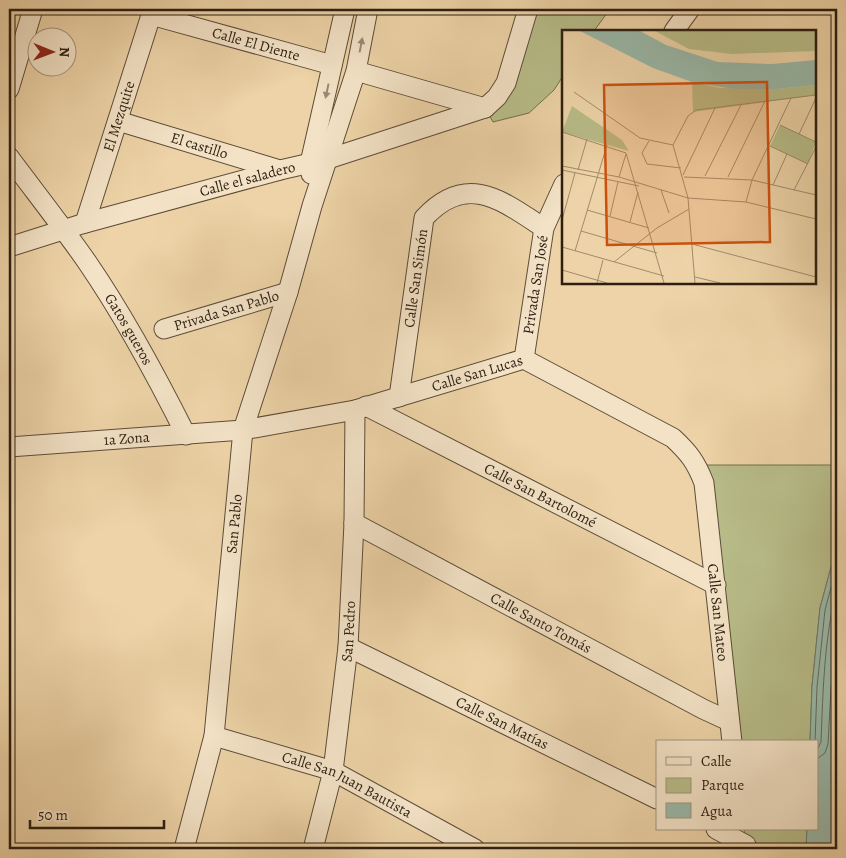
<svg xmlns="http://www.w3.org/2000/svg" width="846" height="858" font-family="Alegreya,serif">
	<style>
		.green { fill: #b7bc88; stroke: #726e4d }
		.water { fill: #99b8a8; stroke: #6d7b6c }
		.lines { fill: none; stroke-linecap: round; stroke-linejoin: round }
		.shore { stroke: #626c5d; stroke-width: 1 }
		.street-casing { stroke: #5c4c37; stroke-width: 21 }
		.street { stroke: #f3e2c6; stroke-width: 19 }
		.oneway { fill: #998a75 }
		.labels { text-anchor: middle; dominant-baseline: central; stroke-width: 4; stroke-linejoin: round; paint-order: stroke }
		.street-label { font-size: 15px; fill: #2c1f12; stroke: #f3e2c6 }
		.inset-road { fill: none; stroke: #a08b6b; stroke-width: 1 }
		.view { fill: #cc500d; fill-opacity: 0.15; stroke: #cc500d; stroke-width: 2.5 }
		.inset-edge { fill: none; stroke: #2c1f12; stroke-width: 2.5 }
	</style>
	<rect width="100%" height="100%" fill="#edd3a7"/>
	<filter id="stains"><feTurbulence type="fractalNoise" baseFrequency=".004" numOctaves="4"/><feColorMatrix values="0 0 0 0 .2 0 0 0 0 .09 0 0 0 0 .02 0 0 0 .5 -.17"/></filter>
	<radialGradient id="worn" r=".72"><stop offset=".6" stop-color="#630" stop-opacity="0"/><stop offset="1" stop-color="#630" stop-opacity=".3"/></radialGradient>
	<g class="green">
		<path d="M528,9H610L594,31H564L563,76L554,90L529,113L493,122L485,108L497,97Z"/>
		<path d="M698,465H837V545L820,608L812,686L810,742H732Z"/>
		<path d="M744,829H807L806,849H746Z"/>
	</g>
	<path class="water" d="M837,545V849H806L807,829H817V742H810L812,686L820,608Z"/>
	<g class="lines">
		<g class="shore">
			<path d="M815,742L817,687L825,610L837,565"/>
			<path d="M817,750L821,742C823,691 824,638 837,588"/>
			<path d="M817,759L825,753L828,744L831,688L837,625"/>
		</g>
		<g class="street-casing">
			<g id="street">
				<path id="s1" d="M151,15L332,65"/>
				<path d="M674,31L690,9"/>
				<path d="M356,71L485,108"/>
				<path d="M9,89L33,9"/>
				<path id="s2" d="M118,121L280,170"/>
				<path id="s3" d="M9,157C35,192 62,226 87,262C124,316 156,375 186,435"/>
				<path d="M311,174L310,163L345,9"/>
				<path id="s4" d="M85,223L153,9"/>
				<path id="s5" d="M9,247L85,223L280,170L328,159L485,108L497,97L506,83L528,9"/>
				<path id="s6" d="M164,329L288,292"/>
				<path id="s7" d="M524,359L544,228L564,184"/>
				<path id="s8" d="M399,397L424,218C467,172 501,200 544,228"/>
				<path id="s9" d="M366,406L716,585"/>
				<path id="s10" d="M9,447L243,430L355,410L524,359L673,438C689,453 696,462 704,483L732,742"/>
				<path id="s11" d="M354,523L703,709L729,721"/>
				<path id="s12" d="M348,647L657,799"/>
				<path id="s13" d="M214,736L333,771L475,849"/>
				<path d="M716,829L746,845"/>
				<path id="s14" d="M184,849L214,736L243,430L288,292L312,206L356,71L368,9"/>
				<path id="s15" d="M313,849L333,771L348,647L354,523L355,410"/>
			</g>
		</g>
		<use href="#street" class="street"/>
	</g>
	<defs><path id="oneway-solid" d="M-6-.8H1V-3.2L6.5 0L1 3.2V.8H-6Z" transform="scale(1.25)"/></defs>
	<g class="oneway">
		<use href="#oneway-solid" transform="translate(361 45) rotate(-79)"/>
		<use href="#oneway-solid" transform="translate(327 91) rotate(102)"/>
	</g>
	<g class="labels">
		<g class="street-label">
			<text stroke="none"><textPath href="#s1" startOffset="109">Calle El Diente</textPath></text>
			<text stroke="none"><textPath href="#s4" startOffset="112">El Mezquite</textPath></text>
			<text stroke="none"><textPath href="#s2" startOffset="85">El castillo</textPath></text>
			<text stroke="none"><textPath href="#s5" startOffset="248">Calle el saladero</textPath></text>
			<text stroke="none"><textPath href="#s8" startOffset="120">Calle San Simón</textPath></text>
			<text stroke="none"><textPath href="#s7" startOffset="75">Privada San José</textPath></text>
			<text stroke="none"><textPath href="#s6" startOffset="65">Privada San Pablo</textPath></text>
			<text stroke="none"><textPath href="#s3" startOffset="210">Gatos gueros</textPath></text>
			<text stroke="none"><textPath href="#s10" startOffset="476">Calle San Lucas</textPath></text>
			<text stroke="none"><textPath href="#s10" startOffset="118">1a Zona</textPath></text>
			<text stroke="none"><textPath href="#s9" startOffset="196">Calle San Bartolomé</textPath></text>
			<text stroke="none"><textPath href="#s14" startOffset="330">San Pablo</textPath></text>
			<text stroke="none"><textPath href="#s10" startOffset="879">Calle San Mateo</textPath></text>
			<text stroke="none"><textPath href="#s11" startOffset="212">Calle Santo Tomás</textPath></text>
			<text stroke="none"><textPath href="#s15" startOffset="221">San Pedro</textPath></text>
			<text stroke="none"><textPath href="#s12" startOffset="172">Calle San Matías</textPath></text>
			<text stroke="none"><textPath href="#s13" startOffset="142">Calle San Juan Bautista</textPath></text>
		</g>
	</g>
	<g transform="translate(562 30)">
		<rect width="254" height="254" fill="#edd3a7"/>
		<path d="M93,1H254V21L170,24L127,19ZM130,52L158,58L214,59L254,55V65L131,82ZM10,76L60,110L67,121L0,102ZM218,95L254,112L246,134L208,116Z" fill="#b7bc88"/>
		<path d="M18,1H78L104,15L156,32L210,34L254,30V55L214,59H172L130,52L91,38Z" fill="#99b8a8"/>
		<path class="inset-road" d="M12,62L78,108L111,115M218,95L254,112M0,102L64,123M237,104L254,68M87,111L80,123L85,134L119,138M208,116L246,134M64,123L102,253M0,136L57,147L126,168L184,172L254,189M0,140L77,156M16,140L25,109M121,145L153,78M143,146L179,75M57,147L64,124M122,147L190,150L254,165M166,147L203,71M211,155L225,124M99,160L107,183M232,160L254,117M184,172L190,150L229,68M25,180L87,198M48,186L56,152M0,190L13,143M68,192L76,162M19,201L95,223M130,214L254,247M0,217L102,246M13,221L45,115M52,232L95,198L127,179M0,240L45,253M133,247L158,253M35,253L41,230M133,253L126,168L111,115L126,86L134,80L254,65"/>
		<path class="view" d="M205,52L208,212L45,215L42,55Z"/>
		<rect width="254" height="254" class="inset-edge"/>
	</g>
	<rect width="846" height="858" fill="none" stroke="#edd3a7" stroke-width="30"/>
	<rect x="10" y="10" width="826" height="838" fill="none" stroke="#2c1f12" stroke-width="2.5"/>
	<rect x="15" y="15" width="816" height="828" fill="none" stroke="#2c1f12"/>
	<rect x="656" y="740" width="162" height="90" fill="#f3e2c6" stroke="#a3947e"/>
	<rect x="666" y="757" width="25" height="8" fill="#f3e2c6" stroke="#a3947e"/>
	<text x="701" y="766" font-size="15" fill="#2c1f12">Calle</text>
	<rect x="666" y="778" width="25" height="15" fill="#b7bc88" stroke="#a3947e"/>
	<text x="701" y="790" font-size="15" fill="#2c1f12">Parque</text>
	<rect x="666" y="803" width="25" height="15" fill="#99b8a8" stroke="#a3947e"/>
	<text x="701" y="816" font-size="15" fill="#2c1f12">Agua</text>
	<g transform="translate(52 52) rotate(91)"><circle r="24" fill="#f3e2c6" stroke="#a3947e"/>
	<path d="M0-4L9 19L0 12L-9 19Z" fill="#8f2418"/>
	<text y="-8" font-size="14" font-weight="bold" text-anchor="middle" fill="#2c1f12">N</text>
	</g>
	<path d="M30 820v8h134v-8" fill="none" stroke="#2c1f12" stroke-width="2.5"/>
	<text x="38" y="820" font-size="15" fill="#2c1f12" stroke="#f3e2c6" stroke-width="4" paint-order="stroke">50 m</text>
	<rect width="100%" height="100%" filter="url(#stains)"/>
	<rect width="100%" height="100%" fill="url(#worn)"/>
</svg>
